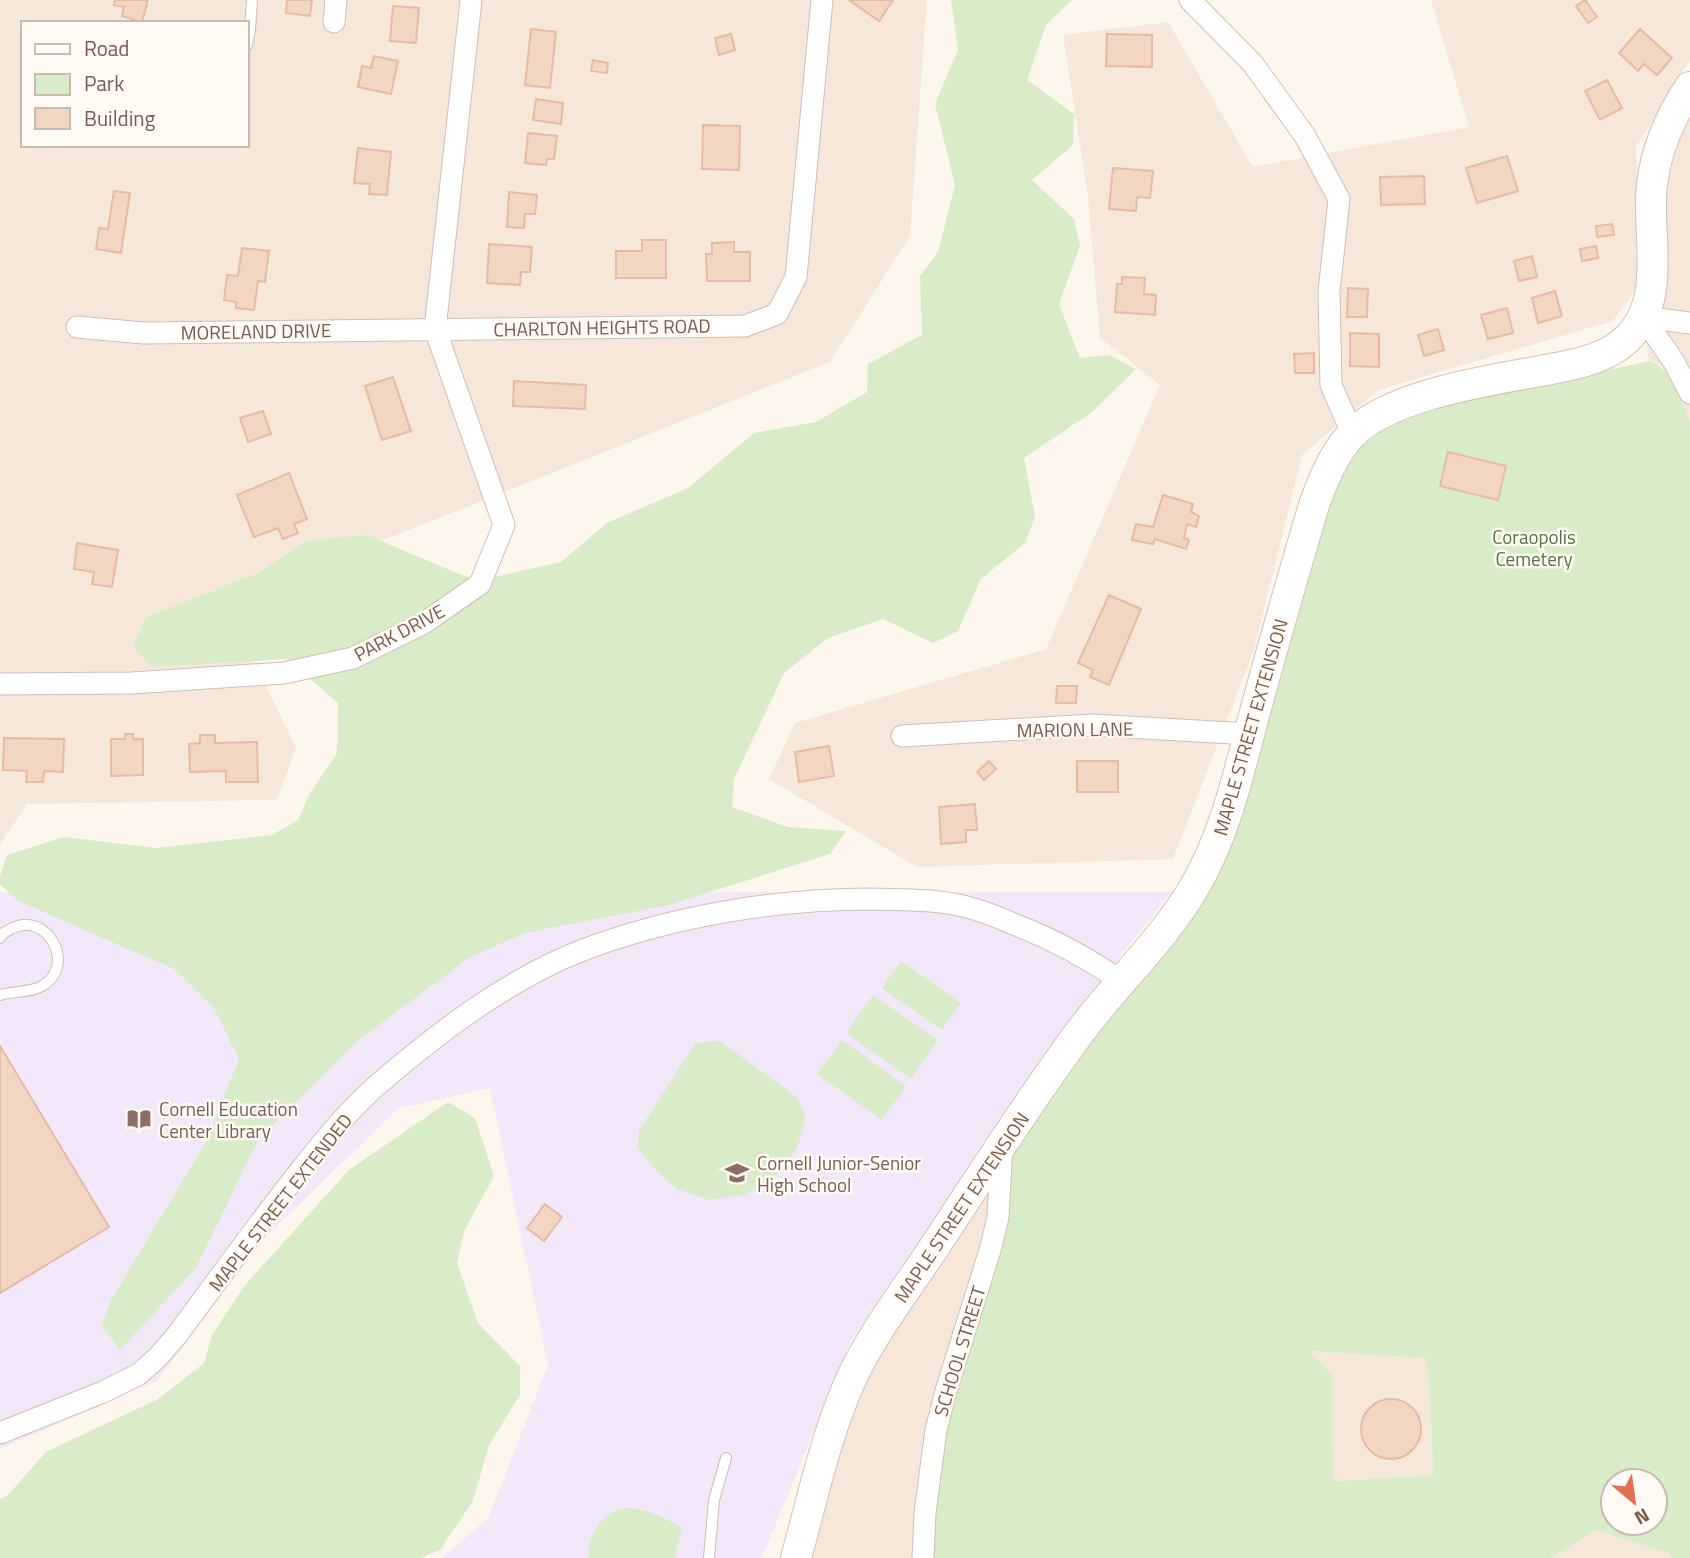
<svg xmlns="http://www.w3.org/2000/svg" width="1690" height="1558" font-family="'Titillium Web',sans-serif">
	<style>
		.residential { fill: #f5e8da; fill-rule: evenodd }
		.education { fill: #f3e8fa }
		.green { fill: #d8ecc9; fill-rule: evenodd }
		.building { fill: #f3d5c3; stroke: #e6bba3; stroke-width: 2 }
		.lines { fill: none; stroke-linecap: round; stroke-linejoin: round }
		.lane-casing { stroke: #d1beb0; stroke-width: 12 }
		.street-casing { stroke: #d1beb0; stroke-width: 23 }
		.secondary-casing { stroke: #d6c0b0; stroke-width: 32 }
		.lane { stroke: #fff; stroke-width: 10 }
		.street { stroke: #fff; stroke-width: 21 }
		.secondary { stroke: #fff; stroke-width: 30 }
		.labels { text-anchor: middle; dominant-baseline: central; stroke-width: 5; stroke-linejoin: round; paint-order: stroke }
		.street-label { font-size: 19px; fill: #7a5c4d; stroke: #fffaf3 }
		.park-label { font-size: 19px; fill: #537a41; stroke: #fffaf3 }
		.education-label { font-size: 19px; fill: #785e54; stroke: #fffaf3; text-anchor: start }
	</style>
	<rect width="100%" height="100%" fill="#fdf6ec"/>
	<g class="residential">
		<path d="M0,0H927L910,236L830,362L226,603L296,748L277,800L27,804L0,844ZM23,23H247V145H23Z"/>
		<path d="M1431,0H1690V60L1636,147L1642,281L1613,321L1378,390L1302,455L1254,650L1173,859L917,867L769,779L795,723L1046,649L1160,385L1100,338L1088,197L1063,35L1168,22L1253,167L1469,127Z"/>
		<path d="M1690,87V421L1670,378L1663,368L1656,362L1649,361L1643,317L1650,209Z"/>
		<path d="M1002,1146L923,1558H796L832,1429Z"/>
		<path d="M1308,1351L1426,1357L1430,1394L1433,1477L1332,1481V1375Z"/>
		<path d="M1596,1530L1666,1552L1672,1558H1551Z"/>
	</g>
	<path class="education" d="M1172,892L1083,1002L851,1341L762,1558H442L488,1518L548,1365L490,1088L399,1108L265,1237L157,1381L0,1449V893Z"/>
	<g class="green">
		<path d="M951,0H1072L1046,25L1027,80L1074,114L1073,145L1032,180L1074,219L1080,246L1059,304L1080,358L1109,355L1136,369L1092,412L1024,458L1035,517L1025,543L981,579L958,631L933,643L883,619L828,638L784,673L734,779L732,807L788,827L846,831L830,854L669,905L525,933L469,958L356,1042L258,1140L196,1268L120,1350L102,1326L112,1298L206,1142L239,1059L214,1008L174,969L18,901L0,884V876L7,855L64,837L156,848L272,835L298,820L310,793L337,753L338,703L287,659L151,667L133,646L147,617L258,573L306,541L367,535L476,581L561,562L607,523L688,488L754,433L816,422L867,392L868,364L922,335L920,276L938,252L955,185L935,104L958,50Z"/>
		<path d="M1649,361C1670,365 1681,403 1690,421V1558H1672L1666,1552L1596,1530L1551,1558H923L925,1513L991,1247L1002,1146L1172,920L1340,475C1347,463 1355,450 1366,441C1408,411 1464,402 1513,391C1558,381 1604,371 1649,361ZM1309,1351L1426,1358L1430,1394L1433,1476L1333,1481L1332,1375ZM1613,1481H1655V1523H1613Z"/>
		<path d="M901,961L961,1003L942,1030L882,988Z"/>
		<path d="M873,995L938,1040L911,1079L846,1033Z"/>
		<path d="M842,1040L906,1086L882,1120L817,1074Z"/>
		<path d="M720,1041L798,1098L806,1118L797,1149L774,1178L743,1195L709,1200L677,1189L654,1169L638,1148L639,1130L696,1043Z"/>
		<path d="M448,1102L475,1118L494,1176L464,1231L457,1263L478,1323L520,1366V1395L489,1445L473,1501L440,1550L421,1558H0V1499L6,1497L46,1452L158,1399L204,1363L212,1335L245,1285L349,1170Z"/>
		<path d="M632,1508C651,1512 666,1517 682,1529L675,1558H589C587,1540 599,1518 615,1511C620,1509 626,1509 632,1508Z"/>
	</g>
	<g class="building">
		<path d="M115,0H148L142,22L122,16L124,7L114,5Z"/>
		<path d="M287,0H312L310,16L286,13Z"/>
		<path d="M849,0H893L879,21Z"/>
		<path d="M1585,0L1597,17L1588,23L1576,6Z"/>
		<path d="M393,6L419,8L416,43L390,41Z"/>
		<path d="M531,29L556,32L550,88L525,85Z"/>
		<path d="M1640,29L1672,58L1657,75L1644,64L1638,71L1619,53Z"/>
		<path d="M731,34L735,50L719,55L715,38Z"/>
		<path d="M1107,34L1152,35V67L1106,66Z"/>
		<path d="M374,56L398,61L391,94L358,87L362,66L371,68Z"/>
		<path d="M593,60L608,63L607,73L591,71Z"/>
		<path d="M1607,80L1622,108L1600,120L1585,91Z"/>
		<path d="M536,99L563,103L561,124L533,120Z"/>
		<path d="M703,125L740,126L739,170L702,169Z"/>
		<path d="M528,133L557,136L554,159H547L546,165L525,163Z"/>
		<path d="M358,148L391,152L387,195L369,194L370,184L354,183Z"/>
		<path d="M1507,156L1518,191L1477,203L1466,168Z"/>
		<path d="M1113,168L1153,171L1150,198L1137,197L1136,211L1109,209Z"/>
		<path d="M1424,176L1425,204L1381,205L1380,177Z"/>
		<path d="M114,191L130,193L121,253L96,249L99,228L108,229Z"/>
		<path d="M509,192L537,195L535,214H525L524,228L507,227Z"/>
		<path d="M1612,224L1614,235L1597,237L1596,226Z"/>
		<path d="M642,240H666V278H616V251H642Z"/>
		<path d="M734,242V252H750V281H707L706,254H712V243Z"/>
		<path d="M489,244L532,247L530,272H521L520,285L487,283Z"/>
		<path d="M1596,246L1598,258L1582,261L1580,249Z"/>
		<path d="M242,248L269,251L265,282L258,281L254,310L236,308V302L224,300L227,275L238,276Z"/>
		<path d="M1532,256L1537,277L1519,281L1514,261Z"/>
		<path d="M1122,277L1145,278L1144,294L1156,295L1155,315L1115,312L1117,284H1122Z"/>
		<path d="M1348,288L1368,289L1367,317H1347Z"/>
		<path d="M1555,291L1562,316L1538,323L1532,298Z"/>
		<path d="M1507,308L1513,333L1488,339L1481,315Z"/>
		<path d="M1438,329L1444,350L1424,356L1418,335Z"/>
		<path d="M1350,333L1379,334V367L1350,366Z"/>
		<path d="M1314,353V373H1295L1294,354Z"/>
		<path d="M393,377L411,431L382,440L365,386Z"/>
		<path d="M514,381L586,385L585,409L513,406Z"/>
		<path d="M263,411L271,434L248,442L240,418Z"/>
		<path d="M1448,452L1506,466L1498,500L1440,486Z"/>
		<path d="M289,473L307,519L294,524L298,533L283,539L278,528L254,537L237,495Z"/>
		<path d="M1163,495L1193,504L1191,512L1199,516L1196,527L1187,524L1184,538L1189,540L1186,549L1155,539L1153,544L1132,540L1136,524L1153,527Z"/>
		<path d="M77,543L118,550L112,587L92,584L94,572L74,569Z"/>
		<path d="M1109,595L1141,609L1109,685L1090,677L1093,670L1078,663Z"/>
		<path d="M1057,686H1077L1076,703H1056Z"/>
		<path d="M125,734H133V739H143V775L111,776V739H125Z"/>
		<path d="M200,735H215V743L257,742L258,782H226V771L190,772L189,744L200,743Z"/>
		<path d="M4,738L64,739L63,772L44,771L43,782H26L27,771L3,770Z"/>
		<path d="M829,746L834,776L799,782L795,752Z"/>
		<path d="M989,761L996,769L984,780L977,772Z"/>
		<rect x="1077" y="761" width="41" height="31"/>
		<path d="M975,804L977,830H966V842L941,844L939,807Z"/>
		<path d="M0,1046L109,1227L0,1293Z"/>
		<path d="M545,1204L562,1217L544,1241L527,1228Z"/>
		<circle cx="1391" cy="1429" r="30"/>
	</g>
	<g class="lines">
		<g class="lane-casing">
			<g id="lane">
				<path d="M247,45L250,30L252,0"/>
				<path d="M0,938C3,932 7,931 13,928C46,911 78,965 42,986C30,993 13,991 0,995"/>
				<path d="M709,1558L714,1500L726,1458"/>
			</g>
		</g>
		<g class="street-casing">
			<g id="street">
				<path d="M1190,0L1253,64L1305,136L1339,199L1329,292L1331,385L1352,433"/>
				<path d="M334,22L336,0"/>
				<path d="M1643,317L1674,362L1690,393"/>
				<path d="M1643,317L1690,323"/>
				<path d="M77,327L144,333L745,326L777,314L796,277L822,0"/>
				<path d="M0,684L132,683L284,673L353,658L424,623L480,584L504,525L435,329L471,0"/>
				<path d="M902,736L1093,725L1249,734"/>
				<path d="M0,1433L103,1392L139,1374L158,1357L177,1335C218,1280 257,1225 300,1171C323,1142 347,1112 375,1087C436,1034 508,979 583,950C673,916 776,899 872,899C903,900 933,899 963,906C979,910 996,916 1011,923C1051,938 1086,957 1121,981"/>
				<path d="M923,1558L925,1513L936,1430L946,1391L991,1247L998,1217L1002,1146"/>
			</g>
		</g>
		<g class="secondary-casing">
			<path id="secondary" d="M796,1558C813,1497 826,1433 853,1375C874,1331 906,1290 933,1249C980,1178 1026,1105 1077,1036C1114,985 1163,941 1195,886C1226,833 1239,771 1255,712C1274,642 1294,573 1314,505C1323,480 1333,455 1351,435C1391,393 1495,380 1551,369C1578,364 1608,358 1628,338C1668,298 1646,234 1652,185C1656,148 1670,117 1690,87"/>
		</g>
		<use href="#lane" class="lane"/>
		<use href="#street" class="street"/>
		<use href="#secondary" class="secondary"/>
	</g>
	<defs>
		<g id="library-bare" transform="scale(1.89)"><path d="M-6-4Q-3-5.5-.7-3.5V5Q-3 3-6 4ZM6-4Q3-5.5 .7-3.5V5Q3 3 6 4Z" fill="#8d6e63" stroke="#fffaf3" stroke-width="2.5" paint-order="stroke"/></g>
		<g id="school-bare" transform="scale(1.89)"><path d="M0-5L7-2L0 1L-7-2ZM-4 1L0 2.5L4 1V4Q0 6-4 4Z" fill="#8d6e63" stroke="#fffaf3" stroke-width="2.5" paint-order="stroke"/></g>
	</defs>
	<g fill-rule="evenodd">
		<use href="#library-bare" x="139" y="1119"/>
		<use href="#school-bare" x="737" y="1173"/>
	</g>
	<g class="labels">
		<g class="street-label">
			<text transform="translate(602 327) rotate(-1)">CHARLTON HEIGHTS ROAD</text>
			<text transform="translate(256 331) rotate(-1)">MORELAND DRIVE</text>
			<text transform="translate(399 632) rotate(-28)">PARK DRIVE</text>
			<text transform="translate(1250 727) rotate(-74)">MAPLE STREET EXTENSION</text>
			<text transform="translate(1075 729) rotate(-1)">MARION LANE</text>
			<text transform="translate(280 1202) rotate(-52)">MAPLE STREET EXTENDED</text>
			<text transform="translate(961 1207) rotate(-56)">MAPLE STREET EXTENSION</text>
			<text transform="translate(959 1351) rotate(-73)">SCHOOL STREET</text>
		</g>
		<g class="park-label">
			<text x="1534" y="536">Coraopolis<tspan x="1534" dy="22">Cemetery</tspan></text>
		</g>
		<g class="education-label">
			<text x="159" y="1108">Cornell Education<tspan x="159" dy="22">Center Library</tspan></text>
			<text x="757" y="1162">Cornell Junior-Senior<tspan x="757" dy="22">High School</tspan></text>
		</g>
	</g>
	<rect x="21" y="21" width="228" height="126" fill="#fffaf3" stroke="#cabbb1" stroke-width="2"/>
	<rect x="35" y="44" width="35" height="10" fill="#ffffff" stroke="#cabbb1" stroke-width="2"/>
	<text x="84" y="56" font-size="21" fill="#7a5c4d">Road</text>
	<rect x="35" y="74" width="35" height="21" fill="#d8ecc9" stroke="#cabbb1" stroke-width="2"/>
	<text x="84" y="91" font-size="21" fill="#7a5c4d">Park</text>
	<rect x="35" y="108" width="35" height="21" fill="#f3d5c3" stroke="#cabbb1" stroke-width="2"/>
	<text x="84" y="126" font-size="21" fill="#7a5c4d">Building</text>
	<g transform="translate(1634 1502) rotate(151)"><circle r="33" fill="#fffaf3" stroke="#cabbb1" stroke-width="2"/>
	<path d="M0-5L12 26L0 18L-12 26Z" fill="#e76f51"/>
	<text y="-10" font-size="19" font-weight="bold" text-anchor="middle" fill="#7a5c4d">N</text>
	</g>
</svg>
